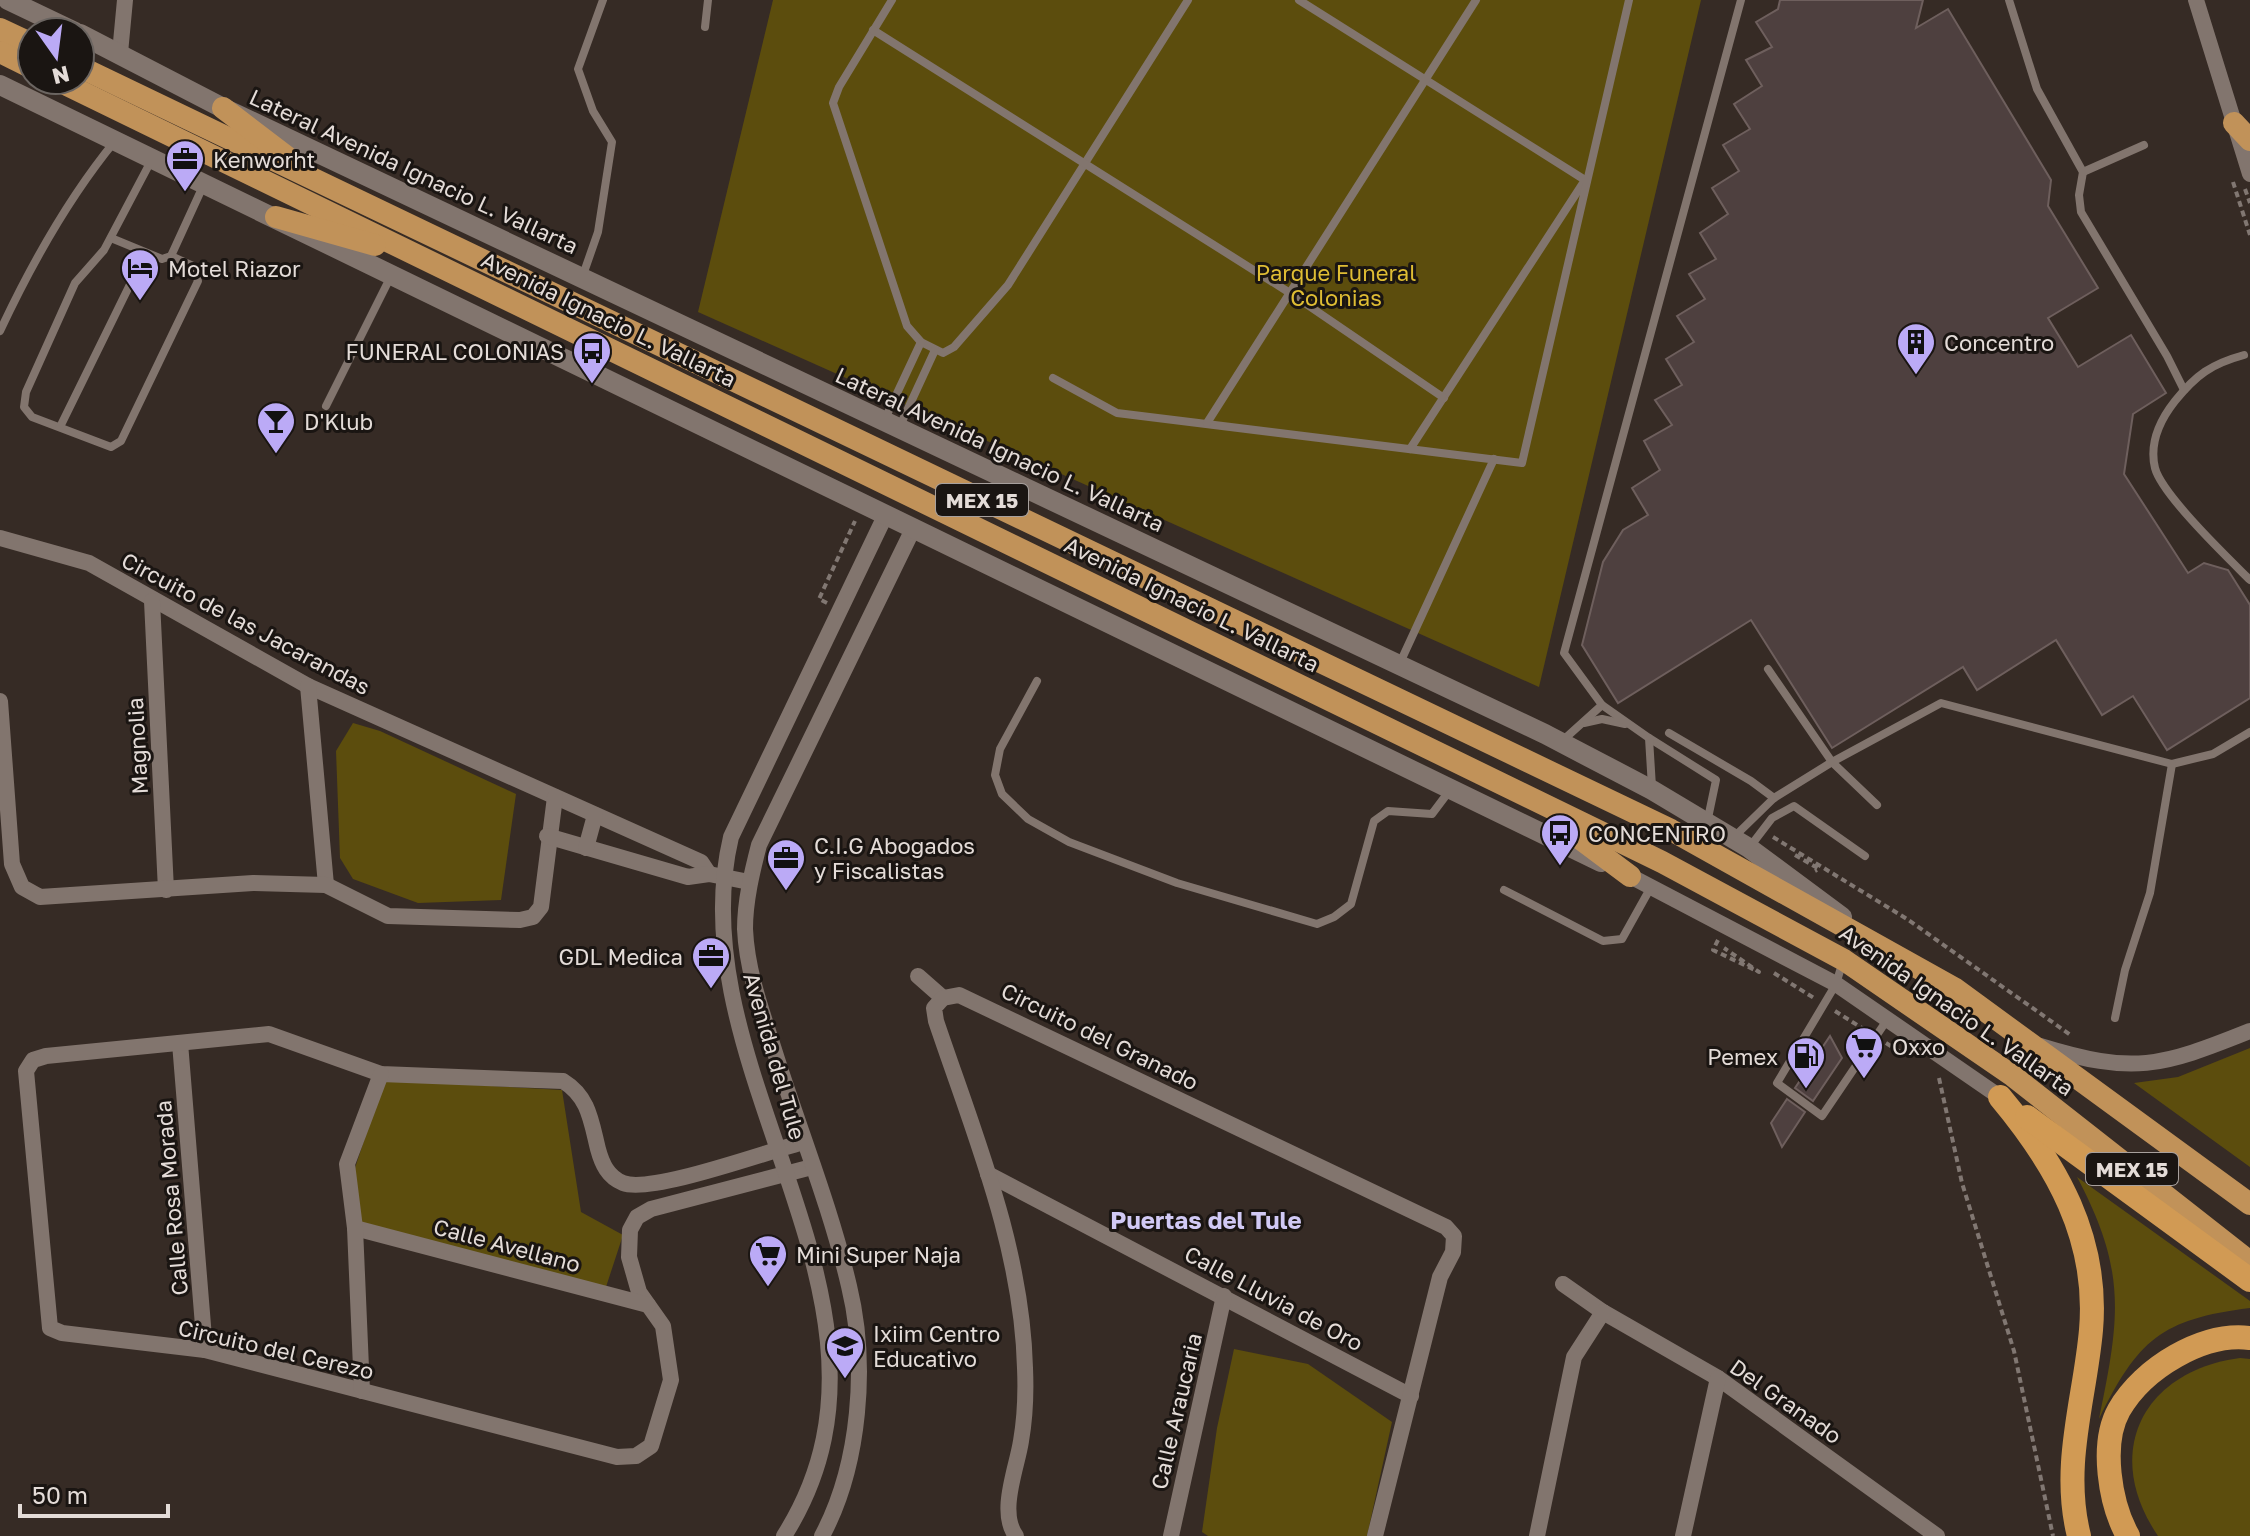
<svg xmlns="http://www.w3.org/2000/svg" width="2250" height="1536" font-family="'Golos Text',sans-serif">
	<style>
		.green { fill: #5c4d0d }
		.building { fill: #4e403f; stroke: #6e5f5d; stroke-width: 2 }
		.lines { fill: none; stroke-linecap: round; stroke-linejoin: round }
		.path { stroke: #817772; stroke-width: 4; stroke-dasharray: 6 4; stroke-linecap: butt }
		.service { stroke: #82756e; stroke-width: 8 }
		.minor { stroke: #82756e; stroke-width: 16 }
		.tertiary { stroke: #82756e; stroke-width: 20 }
		.trunk { stroke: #c19259; stroke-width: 22 }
		.motorway { stroke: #d19a54; stroke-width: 24 }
		.labels { text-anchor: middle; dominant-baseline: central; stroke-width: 6; stroke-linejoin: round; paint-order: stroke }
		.shield { fill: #1a1512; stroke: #a7a09d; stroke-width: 2 }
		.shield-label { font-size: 20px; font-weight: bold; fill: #e4dcd8 }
		.poi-label { font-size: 22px; fill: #e4dcd8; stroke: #1a1512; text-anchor: start }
		.street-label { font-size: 22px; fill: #e4dcd8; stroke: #1a1512 }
		.park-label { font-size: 22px; fill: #dfbd34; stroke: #1a1512 }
		.neighbourhood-label { font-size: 24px; font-weight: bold; fill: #d1c9f4; stroke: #1a1512 }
	</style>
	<rect width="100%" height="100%" fill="#362b25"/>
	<g class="green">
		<path d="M773,0H1701L1539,687L698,312Z"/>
		<path d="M353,723L380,731L516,794L501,900L418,903L353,879L340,858L336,751Z"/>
		<path d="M2250,1048V1167L2134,1083L2178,1077Z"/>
		<path d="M384,1080L562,1090L581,1212L623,1235L605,1290L361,1225L355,1168Z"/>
		<path d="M2077,1177L2250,1301V1308C2161,1319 2138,1340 2099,1419C2120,1317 2127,1271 2077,1177Z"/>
		<path d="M1234,1349L1308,1364L1392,1422L1367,1536H1208L1202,1532L1217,1428Z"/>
		<path d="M2240,1358L2250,1359V1536H2158C2101,1452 2143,1371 2240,1358Z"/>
	</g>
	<g class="building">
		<path d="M1780,0H1923L1916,28L1948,9L2051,180L2048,206L2098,288L2048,318L2078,367L2131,335L2166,393L2133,414L2124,474L2188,573L2204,563L2228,570L2250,605V698L2167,750L2133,696L2102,715L2056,640L1977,690L1963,667L1832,748L1751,620L1618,703L1582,645L1603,562L1623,530L1648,515L1632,488L1660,470L1644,441L1672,425L1655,400L1682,385L1666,359L1694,342L1677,316L1705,299L1689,274L1716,259L1700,233L1728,214L1712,188L1739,171L1723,145L1750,129L1734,104L1762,86L1746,60L1772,47L1756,22L1778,9Z"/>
		<path d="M1830,1036L1842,1058L1813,1101L1795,1088Z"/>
		<path d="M1787,1099L1805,1112L1782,1147L1771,1123Z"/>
	</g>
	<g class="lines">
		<g class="path">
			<path d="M2233,182L2250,235"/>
			<path d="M2245,189L2250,203"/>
			<path d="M827,603L819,599L855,521"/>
			<path d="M1773,837L1907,919L2072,1036"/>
			<path d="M1795,855L1819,869L1815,871"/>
			<path d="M1718,940L1713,950L1759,972L1724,948"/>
			<path d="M1774,973L1814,998"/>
			<path d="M1835,1011L1865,1030"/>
			<path d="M1886,1043L1902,1053"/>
			<path d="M1939,1078L1962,1183L2014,1351L2053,1536"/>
		</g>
		<g class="service">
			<path d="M892,0L839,87L833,103L907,326L921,342L943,353L954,347L1008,285L1188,0"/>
			<path d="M1299,0L1585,180L1410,449"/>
			<path d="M2009,0L2037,89L2083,172L2079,195L2081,212L2167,356L2184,390"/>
			<path d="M705,27L708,0"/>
			<path d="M873,30L1290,293L1444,398"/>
			<path d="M151,161L104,250L75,283L26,392L24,407L32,417L111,447L121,441L198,281L193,266L171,256L204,184"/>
			<path d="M2083,172L2144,145"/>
			<path d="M111,238L162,259L171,256"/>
			<path d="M583,275L598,232L612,142L593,111L578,69L603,0"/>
			<path d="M0,331C31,265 69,197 115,141"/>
			<path d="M2244,355C2211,364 2196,375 2175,401C2160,420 2149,443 2155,468C2162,495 2229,559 2250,580"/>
			<path d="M1053,378L1117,413L1522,463L1629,0"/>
			<path d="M326,406L392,274"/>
			<path d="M884,421L921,342"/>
			<path d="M1207,423L1476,0"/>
			<path d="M60,427L145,254"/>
			<path d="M899,428L935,350"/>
			<path d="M1399,665L1494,459"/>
			<path d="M1768,669L1832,762L1877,805"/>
			<path d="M1037,681L1000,749L995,775L1002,794L1028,819L1069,842L1177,883L1317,924L1334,917L1351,904L1374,821L1388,811L1432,814L1450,790"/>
			<path d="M1584,723L1602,719L1625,724"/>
			<path d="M1669,733L1751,781L1774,798"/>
			<path d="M1649,738L1716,780L1707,823"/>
			<path d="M1561,742L1602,705"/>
			<path d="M1652,787L1649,738L1602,705L1564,653L1741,0"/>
			<path d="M1735,836L1774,798L1832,762L1941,703L2172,764L2213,754L2250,732"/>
			<path d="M1749,848L1772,818L1794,806L1865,856"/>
			<path d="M1504,890L1603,941L1622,939L1651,887"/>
			<path d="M1843,961L1836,984L1777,1083L1822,1116L1887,1020"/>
			<path d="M2115,1018L2125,970L2150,893L2172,764"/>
		</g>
		<g class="minor">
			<path d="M2196,0L2250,174"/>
			<path d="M120,53L125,0"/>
			<path d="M0,538L89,563L308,686L701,862L709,874"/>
			<path d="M152,601L166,890"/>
			<path d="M308,686L326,885"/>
			<path d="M0,701L12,864L22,887L40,897L253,883L326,885L388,916L520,920L533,917L541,907L555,797"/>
			<path d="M547,836L688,877L709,874L749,882"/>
			<path d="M586,848L595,815"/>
			<path d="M1630,876L1836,984L2000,1097"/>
			<path d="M918,976L943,998"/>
			<path d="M180,1043L205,1350"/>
			<path d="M2040,1046C2134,1075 2160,1067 2250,1031"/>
			<path d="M804,1142C768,1151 652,1194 623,1183C608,1177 602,1164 598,1149C591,1121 589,1097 563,1081L381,1074L269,1034L46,1056L33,1060L26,1071L50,1328L62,1333L205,1350L617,1457L636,1456L651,1446L671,1380L663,1326L639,1292L629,1257L630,1230L637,1217L651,1209L812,1167"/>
			<path d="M988,1174L1411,1396"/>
			<path d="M355,1228L648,1305"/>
			<path d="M1563,1284L1603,1312L1718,1378L1937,1536"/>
			<path d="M362,1391L355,1228L347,1164L381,1074"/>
			<path d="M784,1536C930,1306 675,1073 731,837L886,514"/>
			<path d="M822,1536C860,1465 868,1364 849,1286C831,1209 801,1134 777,1059C764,1017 747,974 745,929C745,901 752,872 759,845L914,527"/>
			<path d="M1016,1536C998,1512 1017,1468 1021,1441C1025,1418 1026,1391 1025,1368C1022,1247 974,1134 936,1021L934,1008L943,998L959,995L1446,1227L1454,1236L1453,1252L1440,1277L1375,1536"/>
			<path d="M1171,1536L1224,1296"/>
			<path d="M1537,1536L1574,1357L1603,1312"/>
			<path d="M1683,1536L1718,1378"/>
		</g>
		<g class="tertiary">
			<path d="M8,0L75,32"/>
			<path d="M80,34L223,108L1545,734L1652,790L1749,848L1842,917"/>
			<path d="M0,85L1601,862"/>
		</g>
		<g class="trunk">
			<path d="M0,29L32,44"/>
			<path d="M0,52L32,68"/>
			<path d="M80,67L1671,830L1954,988L2250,1204"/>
			<path d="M57,80L1662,862L1844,960L2013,1076L2250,1262"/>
			<path d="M223,108L287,157"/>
			<path d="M2234,123L2250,140"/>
			<path d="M276,217L375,245"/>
			<path d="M1559,823L1630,876"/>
		</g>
		<g class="motorway">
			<path d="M2000,1097C2056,1164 2099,1238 2091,1330C2085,1399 2061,1465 2079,1536"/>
			<path d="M2027,1117L2250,1280"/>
			<path d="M2128,1536C2110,1504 2100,1444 2119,1410C2143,1368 2203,1332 2250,1338"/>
		</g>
	</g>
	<defs>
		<g id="office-pin" transform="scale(2)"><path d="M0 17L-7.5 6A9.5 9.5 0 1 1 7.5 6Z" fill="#bbaaf6" stroke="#1a1512"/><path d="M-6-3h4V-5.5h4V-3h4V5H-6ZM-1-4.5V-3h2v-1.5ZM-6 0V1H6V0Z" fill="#111"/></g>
		<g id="hotel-pin" transform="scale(2)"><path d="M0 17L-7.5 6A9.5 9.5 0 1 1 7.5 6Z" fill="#bbaaf6" stroke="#1a1512"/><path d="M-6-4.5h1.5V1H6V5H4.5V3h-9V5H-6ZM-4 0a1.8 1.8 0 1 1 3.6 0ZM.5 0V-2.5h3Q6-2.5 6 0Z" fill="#111"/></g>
		<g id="building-pin" transform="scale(2)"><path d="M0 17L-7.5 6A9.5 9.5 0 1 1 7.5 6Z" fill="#bbaaf6" stroke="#1a1512"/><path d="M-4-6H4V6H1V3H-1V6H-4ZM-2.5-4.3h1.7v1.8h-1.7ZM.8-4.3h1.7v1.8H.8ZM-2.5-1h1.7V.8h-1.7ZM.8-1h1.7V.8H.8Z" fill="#111"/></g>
		<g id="bus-pin" transform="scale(2)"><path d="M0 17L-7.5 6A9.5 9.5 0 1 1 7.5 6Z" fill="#bbaaf6" stroke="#1a1512"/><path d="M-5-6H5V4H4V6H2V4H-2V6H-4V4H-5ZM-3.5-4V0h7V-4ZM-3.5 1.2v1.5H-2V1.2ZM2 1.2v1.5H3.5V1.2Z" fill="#111"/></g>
		<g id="bar-pin" transform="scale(2)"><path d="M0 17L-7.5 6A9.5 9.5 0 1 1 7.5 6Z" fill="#bbaaf6" stroke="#1a1512"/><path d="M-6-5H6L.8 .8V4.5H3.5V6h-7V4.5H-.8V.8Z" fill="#111"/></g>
		<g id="supermarket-pin" transform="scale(2)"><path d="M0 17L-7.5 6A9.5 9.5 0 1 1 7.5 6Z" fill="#bbaaf6" stroke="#1a1512"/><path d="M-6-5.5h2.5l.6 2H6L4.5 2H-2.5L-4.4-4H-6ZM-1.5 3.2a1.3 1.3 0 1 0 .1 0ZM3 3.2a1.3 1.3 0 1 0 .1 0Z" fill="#111"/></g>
		<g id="fuel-pin" transform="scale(2)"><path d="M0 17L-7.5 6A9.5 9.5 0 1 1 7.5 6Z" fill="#bbaaf6" stroke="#1a1512"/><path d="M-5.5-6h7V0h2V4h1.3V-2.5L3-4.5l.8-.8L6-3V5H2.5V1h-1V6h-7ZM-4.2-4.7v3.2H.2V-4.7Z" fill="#111"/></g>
		<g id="school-pin" transform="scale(2)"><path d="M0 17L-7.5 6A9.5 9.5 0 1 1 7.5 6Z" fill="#bbaaf6" stroke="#1a1512"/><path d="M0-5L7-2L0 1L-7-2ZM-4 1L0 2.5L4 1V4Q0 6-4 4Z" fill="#111"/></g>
	</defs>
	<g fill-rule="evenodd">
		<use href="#office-pin" x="185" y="159"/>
		<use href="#hotel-pin" x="140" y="268"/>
		<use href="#building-pin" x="1916" y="342"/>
		<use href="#bus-pin" x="592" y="351"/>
		<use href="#bar-pin" x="276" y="421"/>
		<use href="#bus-pin" x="1560" y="833"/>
		<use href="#office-pin" x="786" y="858"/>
		<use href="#office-pin" x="711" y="956"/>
		<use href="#supermarket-pin" x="1864" y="1046"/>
		<use href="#fuel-pin" x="1806" y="1056"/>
		<use href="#supermarket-pin" x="768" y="1254"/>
		<use href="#school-pin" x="845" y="1346"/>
	</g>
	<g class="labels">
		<g class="shield">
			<rect x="936" y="484" width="92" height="32" rx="6"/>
			<rect x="2086" y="1153" width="92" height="32" rx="6"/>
		</g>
		<g class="shield-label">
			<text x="982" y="500">MEX 15</text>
			<text x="2132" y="1169">MEX 15</text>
		</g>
		<g class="poi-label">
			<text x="213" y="159">Kenworht</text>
			<text x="168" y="268">Motel Riazor</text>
			<text x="1944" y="342">Concentro</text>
			<text x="564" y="351" text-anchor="end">FUNERAL COLONIAS</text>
			<text x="304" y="421">D'Klub</text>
			<text x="1588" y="833">CONCENTRO</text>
			<text x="814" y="845">C.I.G Abogados<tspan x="814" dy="25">y Fiscalistas</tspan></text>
			<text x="683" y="956" text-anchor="end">GDL Medica</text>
			<text x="1892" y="1046">Oxxo</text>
			<text x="1778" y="1056" text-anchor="end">Pemex</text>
			<text x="796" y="1254">Mini Super Naja</text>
			<text x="873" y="1333">Ixiim Centro<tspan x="873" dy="25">Educativo</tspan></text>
		</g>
		<g class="street-label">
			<text transform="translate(414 171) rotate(25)">Lateral Avenida Ignacio L. Vallarta</text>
			<text transform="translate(609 319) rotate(26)">Avenida Ignacio L. Vallarta</text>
			<text transform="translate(1000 449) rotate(25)">Lateral Avenida Ignacio L. Vallarta</text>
			<text transform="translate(1192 604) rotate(26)">Avenida Ignacio L. Vallarta</text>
			<text transform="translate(246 623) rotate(28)">Circuito de las Jacarandas</text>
			<text transform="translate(137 746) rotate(-93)">Magnolia</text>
			<text transform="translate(1957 1010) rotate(35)">Avenida Ignacio L. Vallarta</text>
			<text transform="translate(1100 1036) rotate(26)">Circuito del Granado</text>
			<text transform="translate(775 1056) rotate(74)">Avenida del Tule</text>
			<text transform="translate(171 1198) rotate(-95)">Calle Rosa Morada</text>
			<text transform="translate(507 1245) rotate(15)">Calle Avellano</text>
			<text transform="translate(1274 1298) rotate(28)">Calle Lluvia de Oro</text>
			<text transform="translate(276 1349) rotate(13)">Circuito del Cerezo</text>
			<text transform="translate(1786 1401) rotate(35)">Del Granado</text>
			<text transform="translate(1176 1411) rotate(-77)">Calle Araucaria</text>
		</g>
		<g class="park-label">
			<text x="1336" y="272">Parque Funeral<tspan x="1336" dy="25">Colonias</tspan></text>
		</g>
		<g class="neighbourhood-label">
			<text x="1206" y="1219">Puertas del Tule</text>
		</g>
	</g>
	<g transform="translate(56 56) rotate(166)"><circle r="38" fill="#1a1512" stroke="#6b6561" stroke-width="2"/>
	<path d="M0-6L14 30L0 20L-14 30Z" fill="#bbaaf6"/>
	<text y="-12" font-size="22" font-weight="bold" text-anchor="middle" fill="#e4dcd8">N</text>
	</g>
	<path d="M20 1504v12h148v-12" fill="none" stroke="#e4dcd8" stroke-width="4"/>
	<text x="32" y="1504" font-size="24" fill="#e4dcd8" stroke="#1a1512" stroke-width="6" paint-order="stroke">50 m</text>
</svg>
